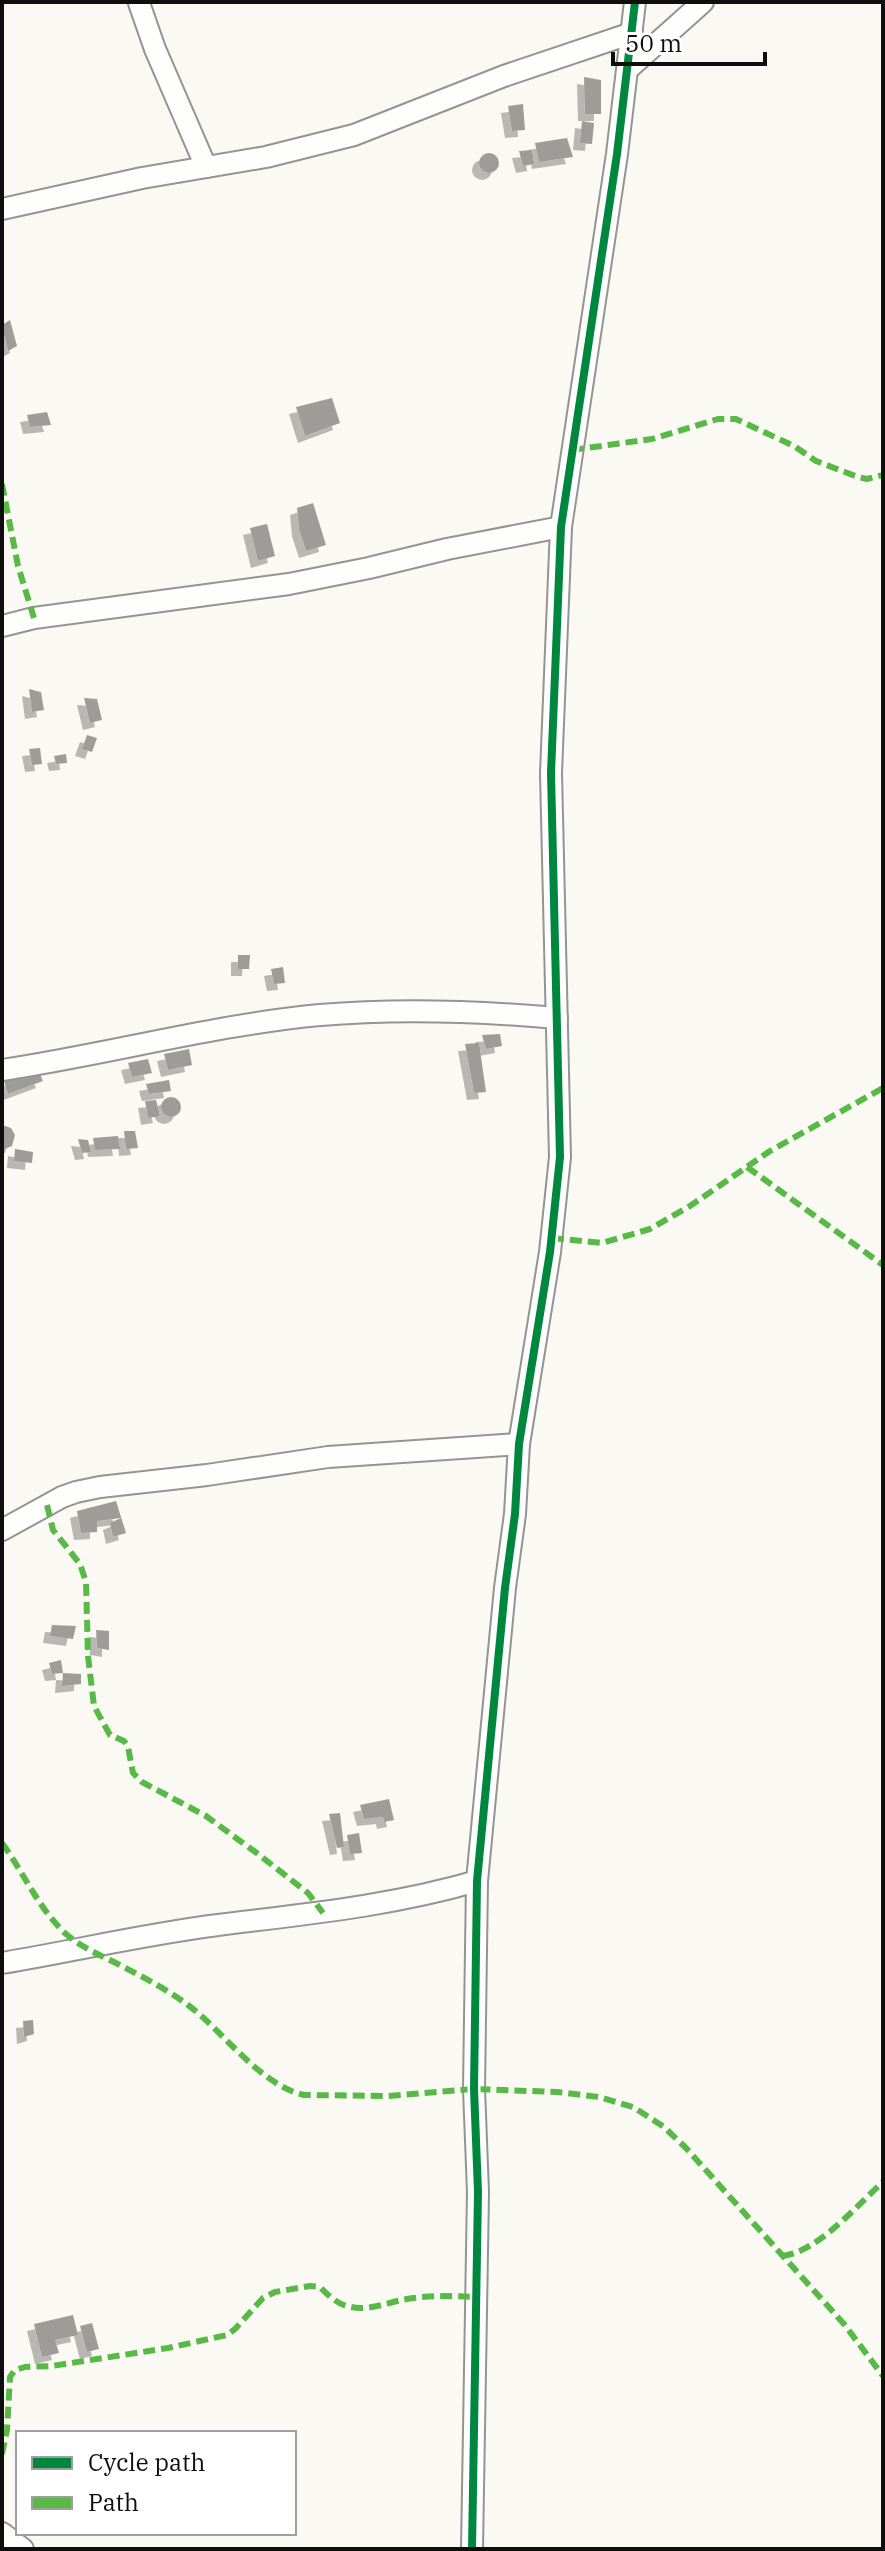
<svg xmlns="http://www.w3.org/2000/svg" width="885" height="2551" font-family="'IBM Plex Serif',serif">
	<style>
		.building { fill: #9e9c99; filter: url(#shadow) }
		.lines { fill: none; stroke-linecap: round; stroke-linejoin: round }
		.minor-casing { stroke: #949492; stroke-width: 24 }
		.minor { stroke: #fefefd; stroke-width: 20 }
		.quiet { stroke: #58b947; stroke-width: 6; stroke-dasharray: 12 6; stroke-linecap: butt }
		.cycleway-casing { stroke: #fff; stroke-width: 13 }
		.cycleway { stroke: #00873e; stroke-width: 8 }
	</style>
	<defs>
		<filter id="shadow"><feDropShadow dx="-7" dy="7" stdDeviation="0" flood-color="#0004"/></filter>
	</defs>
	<rect width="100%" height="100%" fill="#faf9f4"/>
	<g class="building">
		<path d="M584,77L601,80V114H585Z"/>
		<path d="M523,104L525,130L512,131L508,106Z"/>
		<path d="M582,121L594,123L592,144L580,143Z"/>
		<path d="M567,138L573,157L539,162L535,143Z"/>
		<path d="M532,150L534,164L523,166L519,151Z"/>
		<circle cx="489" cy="163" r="10"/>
		<path d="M10,320L17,346L8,351L2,325Z"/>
		<path d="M332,398L340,423L305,436L296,407Z"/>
		<path d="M47,412L51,425L30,427L27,415Z"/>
		<path d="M313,503L326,545L306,551L299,529L297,508Z"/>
		<path d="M267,524L275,556L258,561L250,528Z"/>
		<path d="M29,689L41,692L44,710L32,712Z"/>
		<path d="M84,698L97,699L102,720L90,723Z"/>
		<path d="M87,735L97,738L92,752L82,749Z"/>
		<path d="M40,748L42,764L32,765L29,749Z"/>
		<path d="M66,754L67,763L56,764L54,756Z"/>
		<path d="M238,955H250L249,969H238Z"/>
		<path d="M283,967L285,983L274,984L271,969Z"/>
		<path d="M500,1034L502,1046L486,1049L482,1035Z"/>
		<path d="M479,1043L486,1092L474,1093L465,1044Z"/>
		<path d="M189,1049L192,1065L168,1070L164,1054Z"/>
		<path d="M148,1059L152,1073L132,1077L128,1063Z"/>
		<path d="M38,1070L43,1081L8,1094L4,1081Z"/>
		<path d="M169,1080L171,1091L149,1094L146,1084Z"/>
		<circle cx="171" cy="1107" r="10"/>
		<path d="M156,1100L160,1116L148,1118L145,1101Z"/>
		<path d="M2,1125L11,1128L15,1135L12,1146L5,1149H2Z"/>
		<path d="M124,1131H135L138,1148L126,1149Z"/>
		<path d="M118,1136L120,1149L95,1150L93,1138Z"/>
		<path d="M78,1139L88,1140L91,1152L82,1153Z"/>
		<path d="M15,1149L33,1152L32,1163L14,1161Z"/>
		<path d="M116,1501L126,1533L113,1537L110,1523L121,1518L97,1521V1532L81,1533L77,1511Z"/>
		<path d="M52,1625L76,1626L73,1639L50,1636Z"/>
		<path d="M96,1630L109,1631V1650L97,1648Z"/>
		<path d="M61,1660L63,1673L52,1674L49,1663Z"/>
		<path d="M63,1673L81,1674V1684L62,1686Z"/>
		<path d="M389,1799L394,1820L384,1822L383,1817L364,1819L360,1805Z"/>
		<path d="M340,1813L344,1847L337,1848L329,1814Z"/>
		<path d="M359,1833L362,1853L350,1854L347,1835Z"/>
		<path d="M33,2020L34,2034L24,2037L23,2021Z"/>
		<path d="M73,2315L78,2335L55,2340L59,2353L42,2357L34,2324Z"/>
		<path d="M92,2323L99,2349L87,2352L80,2326Z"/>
	</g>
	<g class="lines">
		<g class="minor-casing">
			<g id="minor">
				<path d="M139,3L155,49L206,167"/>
				<path d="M628,69L703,2"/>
				<path d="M2,209L142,178L266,157L354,135L504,76L632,33"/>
				<path d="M2,626L34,618L289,584L369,568L447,549L561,527"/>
				<path d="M2,1070C109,1054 213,1025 320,1015C400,1008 478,1011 557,1018"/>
				<path d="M2,1530L62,1497L76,1492L100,1487L207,1475L328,1457L519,1444"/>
				<path d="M2,1963C74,1951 146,1934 218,1925C306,1914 391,1906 477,1881"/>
				<path d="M2,2533L23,2549"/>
				<path d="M472,2549L478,2192L474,2089L477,1881L505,1588L515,1514L519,1444L550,1252L560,1157L551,773L561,527L617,154L635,2"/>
			</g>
		</g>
		<use href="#minor" class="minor"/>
		<g class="quiet">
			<path d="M572,450L652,439L718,419H736L794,446L816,461L858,477L867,479L883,475"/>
			<path d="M2,484L18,566L34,618"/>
			<path d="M747,1167L883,1265"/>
			<path d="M552,1238L602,1243L650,1229L690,1206L770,1151L883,1088"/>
			<path d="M47,1505L53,1530L80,1564L86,1582L88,1656L94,1706L110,1735L124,1741L128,1747L133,1773L142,1782L206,1816L258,1854L308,1893L323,1913"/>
			<path d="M2,1843C24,1873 38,1908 66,1934C80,1946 97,1954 114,1962C139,1975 165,1988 188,2005C224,2032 260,2085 304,2095L388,2096L474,2089L557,2092L599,2097L633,2107L664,2127L686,2148L844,2324L883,2376"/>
			<path d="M782,2256C818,2252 856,2206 883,2182"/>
			<path d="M2,2454L7,2430L10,2377L15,2370L25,2367L52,2366L168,2348L227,2335L235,2329L263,2298L275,2292L310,2286L320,2287C329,2296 338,2305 351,2307C369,2311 389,2302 407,2299C430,2295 454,2296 477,2297"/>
		</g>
		<g class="cycleway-casing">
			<path id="cycleway" d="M472,2549L478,2192L474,2089L477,1881L505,1588L515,1514L519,1444L550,1252L560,1157L551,773L561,527L617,154L635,2"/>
		</g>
		<use href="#cycleway" class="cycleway"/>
	</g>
	<rect width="885" height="2551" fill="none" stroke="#0e0e0e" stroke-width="8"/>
	<rect x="16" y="2431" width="280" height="104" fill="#ffffff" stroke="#9f9f9f" stroke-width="2"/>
	<rect x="32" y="2457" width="40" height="12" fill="#00873e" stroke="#9f9f9f" stroke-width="2"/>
	<text x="88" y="2471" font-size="24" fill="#0e0e0e">Cycle path</text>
	<rect x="32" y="2497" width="40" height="12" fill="#58b947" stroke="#9f9f9f" stroke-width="2"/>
	<text x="88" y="2511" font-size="24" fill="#0e0e0e">Path</text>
	<path d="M613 52v12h152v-12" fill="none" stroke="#0e0e0e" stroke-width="4"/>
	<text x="625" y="52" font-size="24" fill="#0e0e0e" stroke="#ffffff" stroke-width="6" paint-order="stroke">50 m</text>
</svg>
